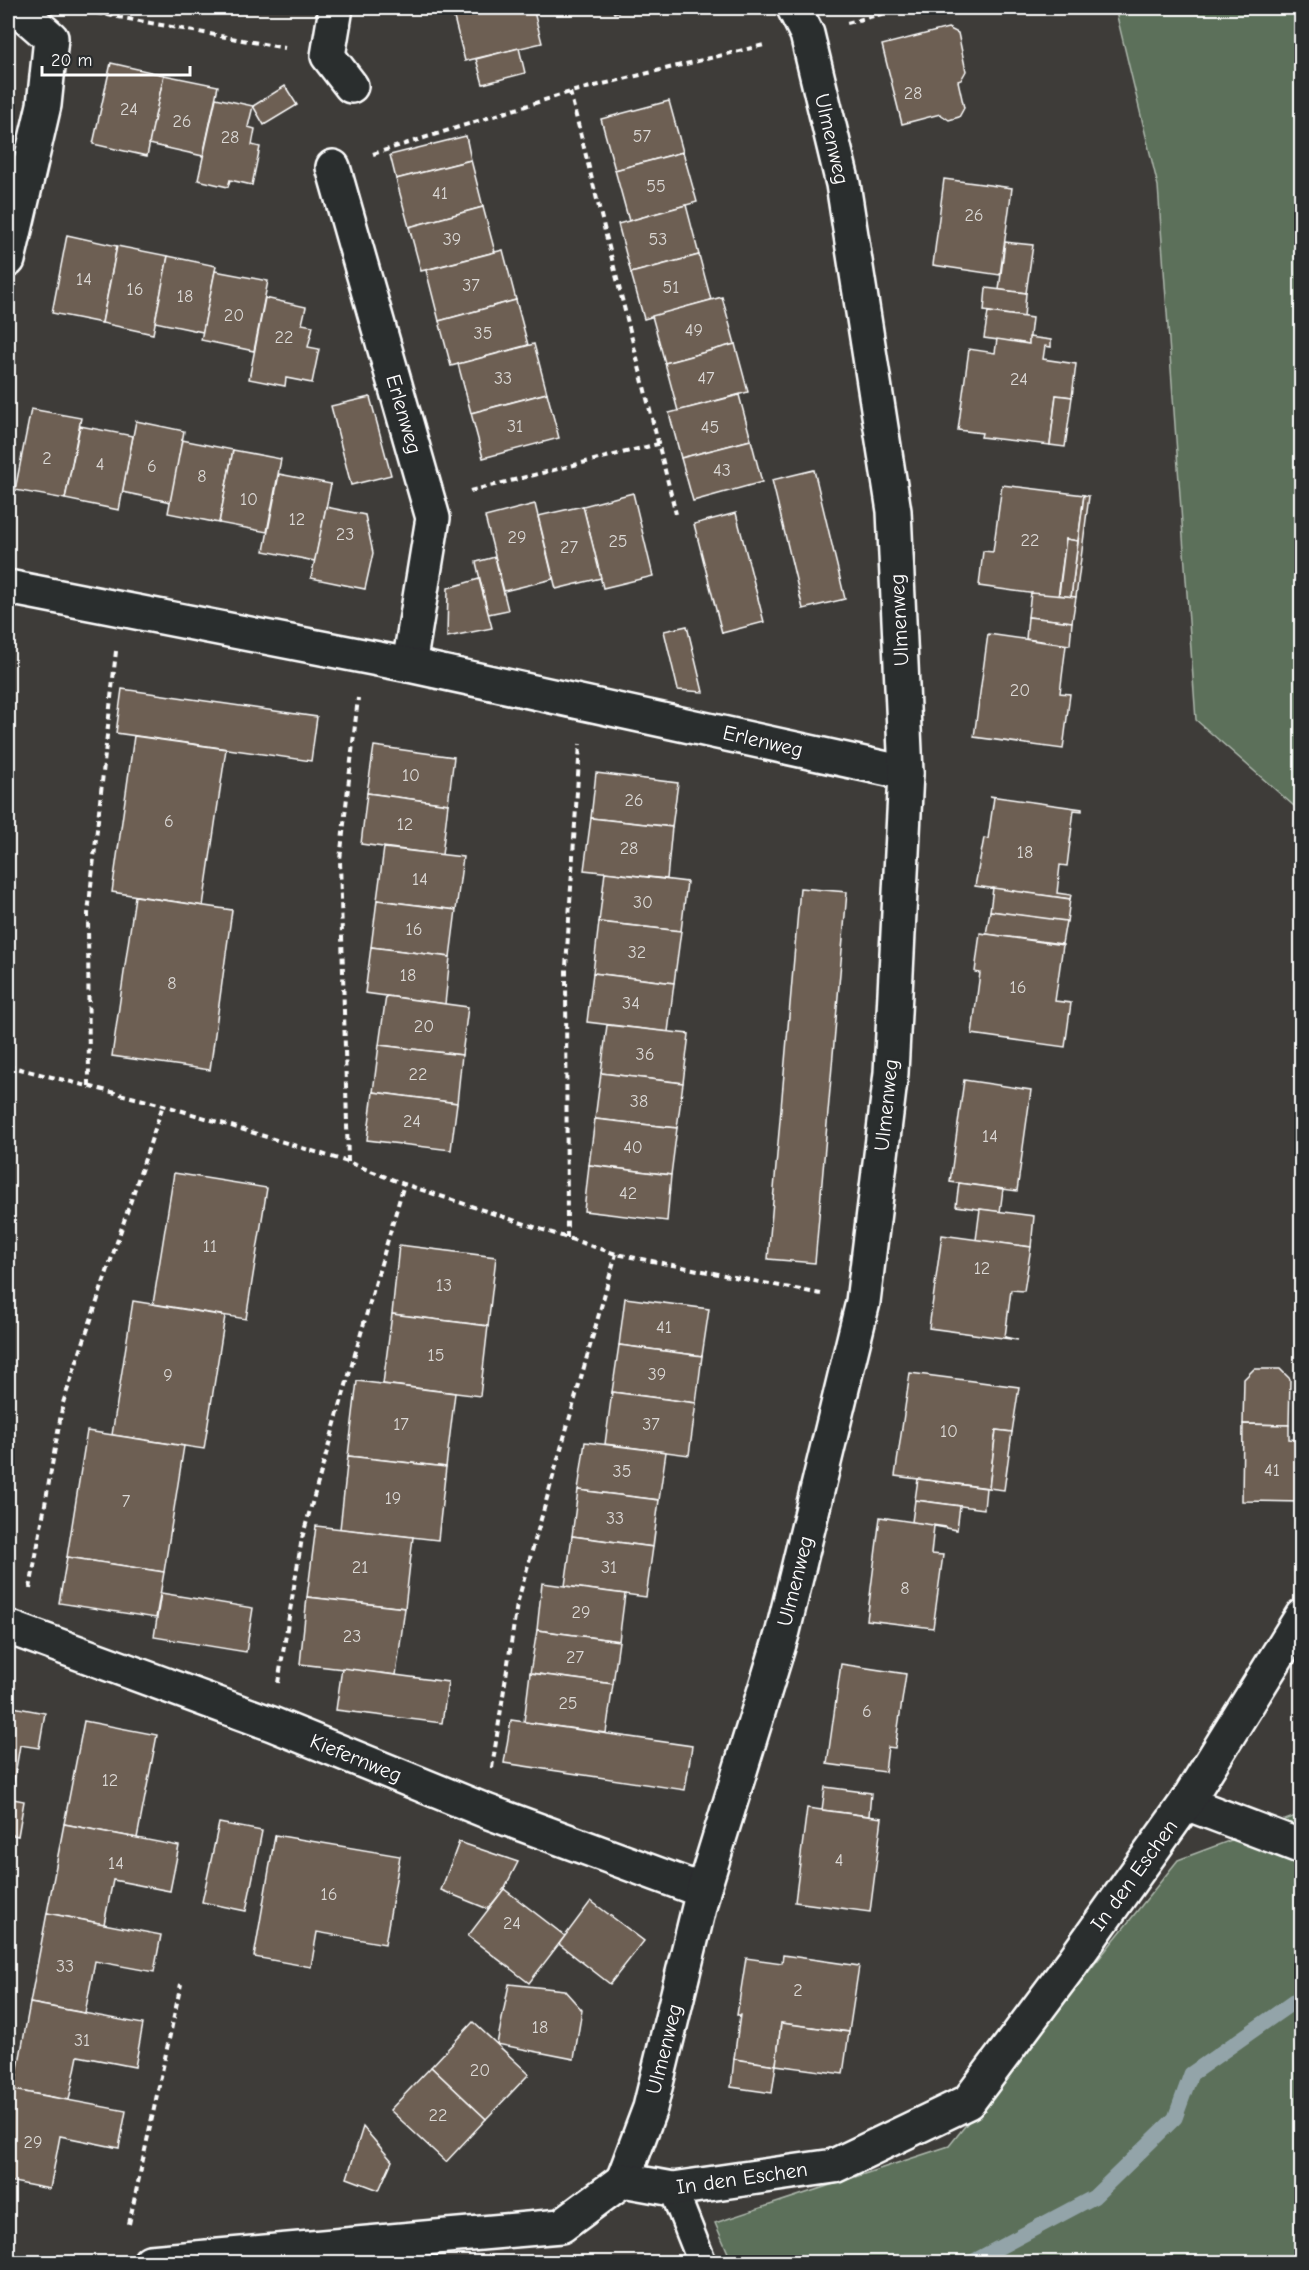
<svg xmlns="http://www.w3.org/2000/svg" width="1309" height="2270" font-family="'Comic Neue',sans-serif">
	<style>
		.green { fill: #5b6f5a; stroke: #adb7ac; stroke-width: 1.5 }
		.lines { fill: none; stroke-linecap: round; stroke-linejoin: round }
		.stream { stroke: #93a4a9; stroke-width: 15 }
		.building { fill: #6d5f53; stroke: #fff; stroke-width: 1.5 }
		.service-casing { stroke: #fff; stroke-width: 32 }
		.minor-casing { stroke: #fff; stroke-width: 38 }
		.path { stroke: #fff; stroke-width: 4; stroke-dasharray: 6 4.5; stroke-linecap: butt }
		.service { stroke: #2a2d2e; stroke-width: 27 }
		.minor { stroke: #2a2d2e; stroke-width: 33 }
		.labels { text-anchor: middle; dominant-baseline: central; stroke-width: 5; stroke-linejoin: round; paint-order: stroke }
		.number-label { font-size: 18px; fill: #dad7d4 }
		.street-label { font-size: 21px; fill: #fff; stroke: #2a2d2e }
	</style>
	<rect width="100%" height="100%" fill="#3e3c39"/>
	<filter id="ink" filterUnits="userSpaceOnUse"><feTurbulence type="fractalNoise" baseFrequency=".0167" numOctaves="2"/><feDisplacementMap in="SourceGraphic" scale="12" xChannelSelector="R" yChannelSelector="G"/><feConvolveMatrix kernelMatrix="1 2 1 2 8 2 1 2 1" color-interpolation-filters="sRGB"/></filter>
	<g filter="url(#ink)">
		<g class="green">
			<path d="M1115,8H1301V812L1196,720L1158,186Z"/>
			<path d="M1301,1814V2262H732L715,2223L949,2146L1178,1860Z"/>
		</g>
		<g class="lines">
			<path class="stream" d="M972,2262L1094,2197L1175,2118L1191,2074L1302,1996"/>
		</g>
		<g class="building">
			<path d="M462,8H533L542,43L465,61L452,10Z"/>
			<path d="M612,8H632L614,13Z"/>
			<path d="M948,28L958,33L966,71L961,80L958,81L964,108L959,117L949,120L940,114L902,124L882,45Z"/>
			<path d="M519,48L525,73L483,84L476,59Z"/>
			<path d="M111,63L164,75L147,156L93,144Z"/>
			<path d="M164,75L218,86L203,156L149,144Z"/>
			<path d="M285,86L297,105L264,125L253,106Z"/>
			<path d="M216,98L253,106L248,127L255,129L252,145L260,147L252,185L230,180L228,187L198,180Z"/>
			<path d="M669,101L683,152L615,170L601,119Z"/>
			<path d="M466,136L471,160L396,179L390,155Z"/>
			<path d="M683,152L697,202L629,221L615,170Z"/>
			<path d="M471,160L483,207L409,227L396,179Z"/>
			<path d="M944,179L1012,188L1000,275L933,265Z"/>
			<path d="M686,205L699,255L631,273L618,224Z"/>
			<path d="M483,207L495,252L421,271L409,227Z"/>
			<path d="M67,235L117,246L102,323L52,313Z"/>
			<path d="M1005,242L1033,245L1026,293L999,290Z"/>
			<path d="M117,246L168,256L153,334L102,323Z"/>
			<path d="M503,250L516,300L439,321L426,270Z"/>
			<path d="M699,255L711,300L644,319L631,273Z"/>
			<path d="M168,256L216,266L203,332L155,322Z"/>
			<path d="M215,271L268,281L254,351L201,340Z"/>
			<path d="M986,288L1026,293L1024,317L984,311Z"/>
			<path d="M722,297L735,344L665,363L652,316Z"/>
			<path d="M265,298L306,307L302,324L313,326L308,347L319,349L312,383L286,378L285,386L249,379Z"/>
			<path d="M516,300L528,345L451,366L439,321Z"/>
			<path d="M988,312L1032,318L1029,344L984,338Z"/>
			<path d="M1029,337L1051,340V347L1045,346L1043,359L1076,364L1072,397L1056,395L1050,445L981,437L982,433L958,430L969,349L995,353L997,339L1029,344Z"/>
			<path d="M534,344L547,393L471,413L458,364Z"/>
			<path d="M735,344L748,392L678,411L665,363Z"/>
			<path d="M547,393L559,438L483,458L471,413Z"/>
			<path d="M739,395L751,440L681,458L669,413Z"/>
			<path d="M1056,395L1072,397L1065,447L1050,445Z"/>
			<path d="M370,397L391,475L351,485L331,406Z"/>
			<path d="M31,409L81,418L65,499L15,490Z"/>
			<path d="M136,421L184,431L171,502L122,492Z"/>
			<path d="M80,426L133,436L119,510L65,499Z"/>
			<path d="M182,440L233,450L219,523L168,513Z"/>
			<path d="M751,440L762,482L693,501L681,458Z"/>
			<path d="M233,450L281,459L267,532L219,523Z"/>
			<path d="M814,470L845,599L803,609L772,480Z"/>
			<path d="M279,474L331,484L315,561L264,551Z"/>
			<path d="M1002,485L1084,495L1078,541L1066,539L1058,597L979,586L983,551L993,552Z"/>
			<path d="M633,493L653,576L603,588L583,506Z"/>
			<path d="M1084,495L1089,496L1076,597H1071Z"/>
			<path d="M535,504L553,579L504,591L485,517Z"/>
			<path d="M583,506L601,578L556,589L538,516Z"/>
			<path d="M326,507L365,515L373,553L365,589L311,578Z"/>
			<path d="M736,513L764,622L722,633L694,524Z"/>
			<path d="M1066,539L1078,541L1071,597L1059,595Z"/>
			<path d="M495,557L508,610L488,614L476,562Z"/>
			<path d="M479,579L492,628L447,637L448,588Z"/>
			<path d="M1031,593L1076,597L1072,622L1028,617Z"/>
			<path d="M1028,617L1072,622L1070,645L1026,639Z"/>
			<path d="M687,626L703,692L678,690L664,631Z"/>
			<path d="M988,634L1066,645L1060,693L1070,694L1063,749L974,737Z"/>
			<path d="M122,689L317,717L311,761L116,733Z"/>
			<path d="M134,736L226,749L203,906L112,892Z"/>
			<path d="M374,746L454,757L448,804L367,793Z"/>
			<path d="M596,773L678,783L672,827L591,818Z"/>
			<path d="M367,793L448,804L442,855L361,844Z"/>
			<path d="M990,796L1082,809V811L1074,810L1067,866L1060,865L1057,893L1071,895L1070,899L975,886L984,838L988,839L994,797Z"/>
			<path d="M591,818L672,827L667,879L584,870Z"/>
			<path d="M384,848L463,857L456,910L377,900Z"/>
			<path d="M605,872L687,882L681,931L599,922Z"/>
			<path d="M800,888L847,892L815,1263L768,1259Z"/>
			<path d="M993,888L1070,899L1067,922L990,911Z"/>
			<path d="M135,896L232,910L210,1070L112,1056Z"/>
			<path d="M377,900L456,910L450,957L371,947Z"/>
			<path d="M990,911L1066,921L1062,944L986,934Z"/>
			<path d="M599,922L681,931L674,983L593,973Z"/>
			<path d="M980,933L1063,945L1055,1001L1071,1003L1065,1047L972,1034L980,973L975,972Z"/>
			<path d="M371,947L450,957L445,1004L365,993Z"/>
			<path d="M593,973L674,983L668,1032L587,1022Z"/>
			<path d="M386,996L468,1007L462,1055L379,1045Z"/>
			<path d="M607,1025L689,1034L683,1083L601,1073Z"/>
			<path d="M379,1045L462,1055L457,1103L373,1092Z"/>
			<path d="M601,1073L683,1083L677,1128L595,1119Z"/>
			<path d="M964,1080L1031,1090L1017,1191L950,1182Z"/>
			<path d="M373,1092L457,1103L451,1150L367,1140Z"/>
			<path d="M595,1119L677,1128L671,1175L589,1165Z"/>
			<path d="M589,1165L671,1175L667,1221L584,1211Z"/>
			<path d="M174,1173L267,1188L246,1319L153,1304Z"/>
			<path d="M959,1183L1003,1189L1000,1212L956,1206Z"/>
			<path d="M980,1209L1034,1216L1031,1247L976,1240Z"/>
			<path d="M942,1235L1031,1247L1024,1291L1011,1290L1005,1337L1018,1340L929,1328Z"/>
			<path d="M399,1245L496,1257L488,1326L392,1314Z"/>
			<path d="M625,1298L709,1309L702,1356L619,1345Z"/>
			<path d="M133,1301L225,1316L204,1449L112,1435Z"/>
			<path d="M392,1314L488,1326L480,1396L383,1384Z"/>
			<path d="M619,1345L702,1356L696,1403L612,1392Z"/>
			<path d="M1254,1369H1280L1290,1379L1289,1425L1243,1424L1244,1379Z"/>
			<path d="M910,1373L1019,1387L1012,1432L996,1430L989,1488L895,1476Z"/>
			<path d="M357,1381L455,1393L446,1467L348,1456Z"/>
			<path d="M612,1392L696,1403L689,1455L605,1444Z"/>
			<path d="M1243,1424L1289,1425V1439L1302,1440V1502L1242,1501Z"/>
			<path d="M996,1430L1012,1432L1004,1490L989,1488Z"/>
			<path d="M87,1431L184,1446L164,1572L67,1557Z"/>
			<path d="M585,1442L666,1452L659,1500L578,1490Z"/>
			<path d="M348,1456L446,1467L438,1540L340,1529Z"/>
			<path d="M918,1479L986,1488L984,1509L915,1500Z"/>
			<path d="M578,1490L659,1500L653,1547L572,1536Z"/>
			<path d="M915,1500L960,1506L957,1530L912,1522Z"/>
			<path d="M880,1517L946,1527L934,1526L931,1554L943,1555L933,1628L867,1620Z"/>
			<path d="M316,1526L413,1537L405,1608L307,1597Z"/>
			<path d="M572,1536L653,1547L646,1597L565,1586Z"/>
			<path d="M67,1557L164,1572L156,1618L59,1603Z"/>
			<path d="M542,1583L625,1594L619,1641L537,1630Z"/>
			<path d="M161,1593L253,1608L246,1652L154,1637Z"/>
			<path d="M307,1597L405,1608L396,1675L300,1664Z"/>
			<path d="M537,1630L619,1641L613,1684L530,1673Z"/>
			<path d="M841,1664L906,1674L895,1748L888,1747L885,1772L827,1764Z"/>
			<path d="M342,1668L448,1682L442,1723L336,1710Z"/>
			<path d="M530,1673L613,1684L606,1733L524,1722Z"/>
			<path d="M8,1706L45,1713L39,1748L20,1745L11,1799L8,1798Z"/>
			<path d="M511,1720L692,1746L685,1790L504,1763Z"/>
			<path d="M84,1721L157,1735L137,1838L64,1824Z"/>
			<path d="M825,1787L871,1793L869,1816L822,1810Z"/>
			<path d="M8,1798L24,1801L18,1836L8,1834Z"/>
			<path d="M807,1808L882,1818L870,1912L795,1902Z"/>
			<path d="M219,1823L262,1831L246,1911L202,1902Z"/>
			<path d="M64,1824L179,1846L170,1891L113,1880L104,1924L47,1913Z"/>
			<path d="M275,1835L400,1856L385,1944L317,1932L311,1967L254,1957Z"/>
			<path d="M459,1842L518,1862L504,1889L488,1909L441,1890Z"/>
			<path d="M504,1889L565,1936L529,1983L468,1936Z"/>
			<path d="M591,1901L644,1941L610,1984L559,1944Z"/>
			<path d="M47,1913L161,1935L154,1972L95,1961L85,2013L30,2003Z"/>
			<path d="M783,1955L859,1966L849,2032L781,2023L776,2065L734,2059L740,2015H737L746,1958L782,1963Z"/>
			<path d="M509,1984L564,1990L582,2010L574,2059L497,2044Z"/>
			<path d="M30,2003L143,2024L135,2067L78,2056L69,2100L14,2090Z"/>
			<path d="M473,2022L529,2074L486,2119L431,2067Z"/>
			<path d="M781,2023L849,2032L843,2074L776,2065Z"/>
			<path d="M734,2059L776,2065L772,2093L731,2087Z"/>
			<path d="M431,2067L486,2119L446,2162L390,2110Z"/>
			<path d="M14,2090L126,2111L119,2148L60,2136L50,2189L8,2181V2122Z"/>
			<path d="M363,2127L392,2161L379,2190L347,2178Z"/>
		</g>
		<g class="lines">
			<g class="service-casing">
				<path id="service" d="M673,2189L702,2262"/>
			</g>
			<g class="minor-casing">
				<g id="minor">
					<path d="M336,8L328,56L351,86"/>
					<path d="M8,9L19,10L51,38L44,105L8,260"/>
					<path d="M333,167L433,518L409,665"/>
					<path d="M8,587L409,665L906,773"/>
					<path d="M8,1627L272,1724L486,1811L703,1891"/>
					<path d="M1186,1803L1302,1847"/>
					<path d="M623,2180L650,2108L703,1891L783,1631L863,1302L891,1073L906,773L894,511L843,184L807,34L794,8"/>
					<path d="M150,2262L561,2226L623,2180L673,2189L834,2166L968,2102L1072,1963L1186,1803L1302,1616"/>
				</g>
			</g>
			<g class="path">
				<path d="M86,11L285,48"/>
				<path d="M847,23L904,8"/>
				<path d="M570,92L676,514"/>
				<path d="M373,154L570,92L764,45"/>
				<path d="M470,491L658,444"/>
				<path d="M8,1066L163,1105L348,1162L404,1184L616,1254L821,1294"/>
				<path d="M89,1086L88,914L116,651"/>
				<path d="M348,1162L340,860L358,698"/>
				<path d="M567,1238L566,967L580,744"/>
				<path d="M30,1589L63,1403L163,1105"/>
				<path d="M278,1683L302,1538L404,1184"/>
				<path d="M492,1768L517,1604L616,1254"/>
				<path d="M129,2224L181,1984"/>
			</g>
			<use href="#service" class="service"/>
			<use href="#minor" class="minor"/>
		</g>
	</g>
	<g class="labels">
		<g class="number-label">
			<text x="913" y="93">28</text>
			<text x="129" y="109">24</text>
			<text x="182" y="121">26</text>
			<text x="642" y="136">57</text>
			<text x="230" y="137">28</text>
			<text x="656" y="186">55</text>
			<text x="440" y="193">41</text>
			<text x="974" y="215">26</text>
			<text x="452" y="239">39</text>
			<text x="658" y="239">53</text>
			<text x="84" y="279">14</text>
			<text x="471" y="285">37</text>
			<text x="671" y="287">51</text>
			<text x="135" y="289">16</text>
			<text x="185" y="296">18</text>
			<text x="234" y="315">20</text>
			<text x="694" y="330">49</text>
			<text x="483" y="333">35</text>
			<text x="284" y="337">22</text>
			<text x="503" y="378">33</text>
			<text x="706" y="378">47</text>
			<text x="1019" y="379">24</text>
			<text x="515" y="426">31</text>
			<text x="710" y="427">45</text>
			<text x="47" y="458">2</text>
			<text x="100" y="464">4</text>
			<text x="152" y="466">6</text>
			<text x="722" y="470">43</text>
			<text x="202" y="476">8</text>
			<text x="249" y="499">10</text>
			<text x="297" y="519">12</text>
			<text x="345" y="534">23</text>
			<text x="517" y="537">29</text>
			<text x="1030" y="540">22</text>
			<text x="618" y="541">25</text>
			<text x="569" y="547">27</text>
			<text x="1020" y="690">20</text>
			<text x="411" y="775">10</text>
			<text x="634" y="800">26</text>
			<text x="169" y="821">6</text>
			<text x="405" y="824">12</text>
			<text x="629" y="848">28</text>
			<text x="1025" y="852">18</text>
			<text x="420" y="879">14</text>
			<text x="643" y="902">30</text>
			<text x="414" y="929">16</text>
			<text x="637" y="952">32</text>
			<text x="408" y="975">18</text>
			<text x="172" y="983">8</text>
			<text x="1018" y="987">16</text>
			<text x="631" y="1003">34</text>
			<text x="424" y="1026">20</text>
			<text x="645" y="1054">36</text>
			<text x="418" y="1074">22</text>
			<text x="639" y="1101">38</text>
			<text x="412" y="1121">24</text>
			<text x="990" y="1136">14</text>
			<text x="633" y="1147">40</text>
			<text x="628" y="1193">42</text>
			<text x="210" y="1246">11</text>
			<text x="982" y="1268">12</text>
			<text x="444" y="1285">13</text>
			<text x="664" y="1327">41</text>
			<text x="436" y="1355">15</text>
			<text x="657" y="1374">39</text>
			<text x="168" y="1375">9</text>
			<text x="401" y="1424">17</text>
			<text x="651" y="1424">37</text>
			<text x="949" y="1431">10</text>
			<text x="1272" y="1470">41</text>
			<text x="622" y="1471">35</text>
			<text x="393" y="1498">19</text>
			<text x="126" y="1501">7</text>
			<text x="615" y="1518">33</text>
			<text x="360" y="1567">21</text>
			<text x="609" y="1567">31</text>
			<text x="905" y="1588">8</text>
			<text x="581" y="1612">29</text>
			<text x="352" y="1636">23</text>
			<text x="575" y="1657">27</text>
			<text x="568" y="1703">25</text>
			<text x="867" y="1711">6</text>
			<text x="110" y="1780">12</text>
			<text x="839" y="1860">4</text>
			<text x="116" y="1863">14</text>
			<text x="329" y="1894">16</text>
			<text x="512" y="1923">24</text>
			<text x="65" y="1966">33</text>
			<text x="798" y="1990">2</text>
			<text x="540" y="2027">18</text>
			<text x="82" y="2040">31</text>
			<text x="480" y="2070">20</text>
			<text x="438" y="2115">22</text>
			<text x="33" y="2142">29</text>
		</g>
		<g class="street-label">
			<text transform="translate(832 139) rotate(77)">Ulmenweg</text>
			<text transform="translate(404 414) rotate(74)">Erlenweg</text>
			<text transform="translate(899 620) rotate(-93)">Ulmenweg</text>
			<text transform="translate(763 741) rotate(13)">Erlenweg</text>
			<text transform="translate(886 1105) rotate(-84)">Ulmenweg</text>
			<text transform="translate(795 1581) rotate(-76)">Ulmenweg</text>
			<text transform="translate(356 1758) rotate(22)">Kiefernweg</text>
			<text transform="translate(1134 1875) rotate(-54)">In den Eschen</text>
			<text transform="translate(664 2049) rotate(-76)">Ulmenweg</text>
			<text transform="translate(742 2178) rotate(-8)">In den Eschen</text>
		</g>
	</g>
	<rect width="1309" height="2270" fill="none" stroke="#2a2d2e" stroke-width="30"/>
	<rect x="15" y="15" width="1279" height="2240" fill="none" stroke="#fff" stroke-width="2" filter="url(#ink)"/>
	<path d="M42 66v9h148v-9" fill="none" stroke="#ffffff" stroke-width="3"/>
	<text x="51" y="66" font-size="18" fill="#ffffff" stroke="#2a2d2e" stroke-width="4.5" paint-order="stroke">20 m</text>
</svg>
